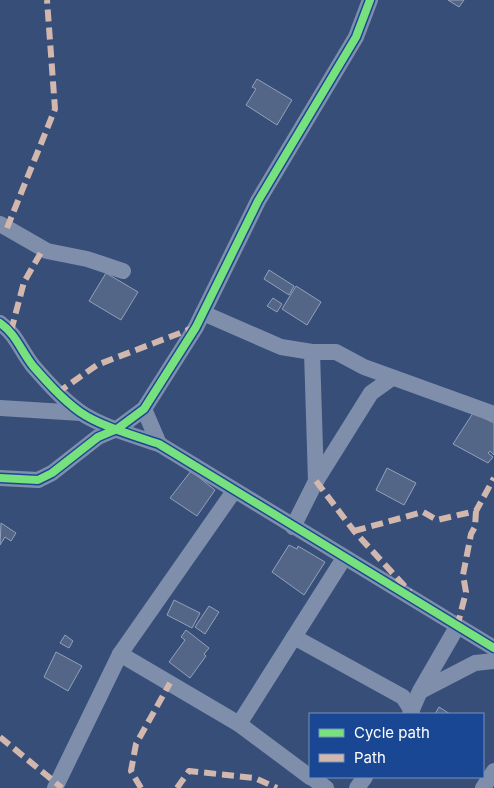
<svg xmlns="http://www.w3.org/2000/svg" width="494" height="788" font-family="Inter,sans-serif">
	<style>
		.building { fill: #536688; stroke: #93a1b9 }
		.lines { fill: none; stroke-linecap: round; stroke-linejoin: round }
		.street { stroke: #7f8fab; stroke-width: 16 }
		.quiet { stroke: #d1b7ad; stroke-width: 6; stroke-dasharray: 12 6; stroke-linecap: butt }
		.cycleway-casing { stroke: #1a4794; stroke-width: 11 }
		.cycleway { stroke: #77e17e; stroke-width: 8 }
	</style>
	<rect width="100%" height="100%" fill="#364e78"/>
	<g class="building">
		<path d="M448,0H464L459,7Z"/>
		<path d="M257,79L292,100L277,125L246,105L256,89L252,87Z"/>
		<path d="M269,270L294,286L289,295L264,279Z"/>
		<path d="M106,273L138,292L121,320L89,301Z"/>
		<path d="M296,286L321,302L307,325L282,309Z"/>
		<path d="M273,298L282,304L277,312L267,306Z"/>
		<path d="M473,413L494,423V455L490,451L488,453L493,457L488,463L453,444Z"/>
		<path d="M387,468L416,483L404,505L376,490Z"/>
		<path d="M191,471L215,490L197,516L170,498Z"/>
		<path d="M1,523L16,533L11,541L5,537L0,545Z"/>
		<path d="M289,545L297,549L298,546L325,562L304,595L272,572Z"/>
		<path d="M174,600L200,613L192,628L167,615Z"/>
		<path d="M209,606L219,612L205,634L195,627Z"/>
		<path d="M186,630L209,648L204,654L206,656L190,678L169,662L185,640L181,637Z"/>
		<path d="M65,635L73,641L69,648L60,643Z"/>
		<path d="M56,652L82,666L68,691L44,677Z"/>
		<path d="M439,707L450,714H435Z"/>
	</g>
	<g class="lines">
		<g class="street">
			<path d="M0,224L47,251L87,259L123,271"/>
			<path d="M203,313L281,347L312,352H336L364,367L494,414"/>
			<path d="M0,323C16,334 21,351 33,366C47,382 62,399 80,412C100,426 135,436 159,444L494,648"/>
			<path d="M312,352L316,481"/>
			<path d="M0,408L81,413"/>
			<path d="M144,409L159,444"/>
			<path d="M0,478L38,480L52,473L98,437L117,429L144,409L196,327L258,201L356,37L370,0"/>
			<path d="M293,527L316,481L371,393L392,378"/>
			<path d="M294,637L403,697L412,711"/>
			<path d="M120,654L239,724L310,777"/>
			<path d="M421,691L475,663L494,661"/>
			<path d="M410,714L420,691L457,627"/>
			<path d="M239,724L344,558"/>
			<path d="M311,777L326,788"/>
			<path d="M55,788L120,654L234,491"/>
			<path d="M357,788L365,777"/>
			<path d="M483,788L494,771"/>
		</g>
		<g class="quiet">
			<path d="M7,228L55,109L47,0"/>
			<path d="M11,331L24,282L43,249"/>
			<path d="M57,393L97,365L193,328"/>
			<path d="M316,481L354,531L410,592"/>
			<path d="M354,531L423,512L437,520L476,511L494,478"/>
			<path d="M457,627L466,592L463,575L471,534L475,527L476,511"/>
			<path d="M0,737L62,788"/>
			<path d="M141,788L131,771L136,744L170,683"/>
			<path d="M177,788L189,771L255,778L277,788"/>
		</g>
		<g class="cycleway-casing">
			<g id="cycleway">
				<path d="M0,323C16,334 21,351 33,366C47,382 62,399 80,412C100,426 135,436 159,444L494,648"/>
				<path d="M0,478L38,480L52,473L98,437L117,429L144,409L196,327L258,201L356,37L370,0"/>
			</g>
		</g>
		<use href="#cycleway" class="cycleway"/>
	</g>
	<rect x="309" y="713" width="175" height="65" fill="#1a4794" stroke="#7691bf"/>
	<rect x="319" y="729" width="25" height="8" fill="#77e17e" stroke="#7691bf"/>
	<text x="354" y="738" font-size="15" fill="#ffffff">Cycle path</text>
	<rect x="319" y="754" width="25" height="8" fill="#d1b7ad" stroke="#7691bf"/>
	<text x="354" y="763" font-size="15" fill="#ffffff">Path</text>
</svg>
